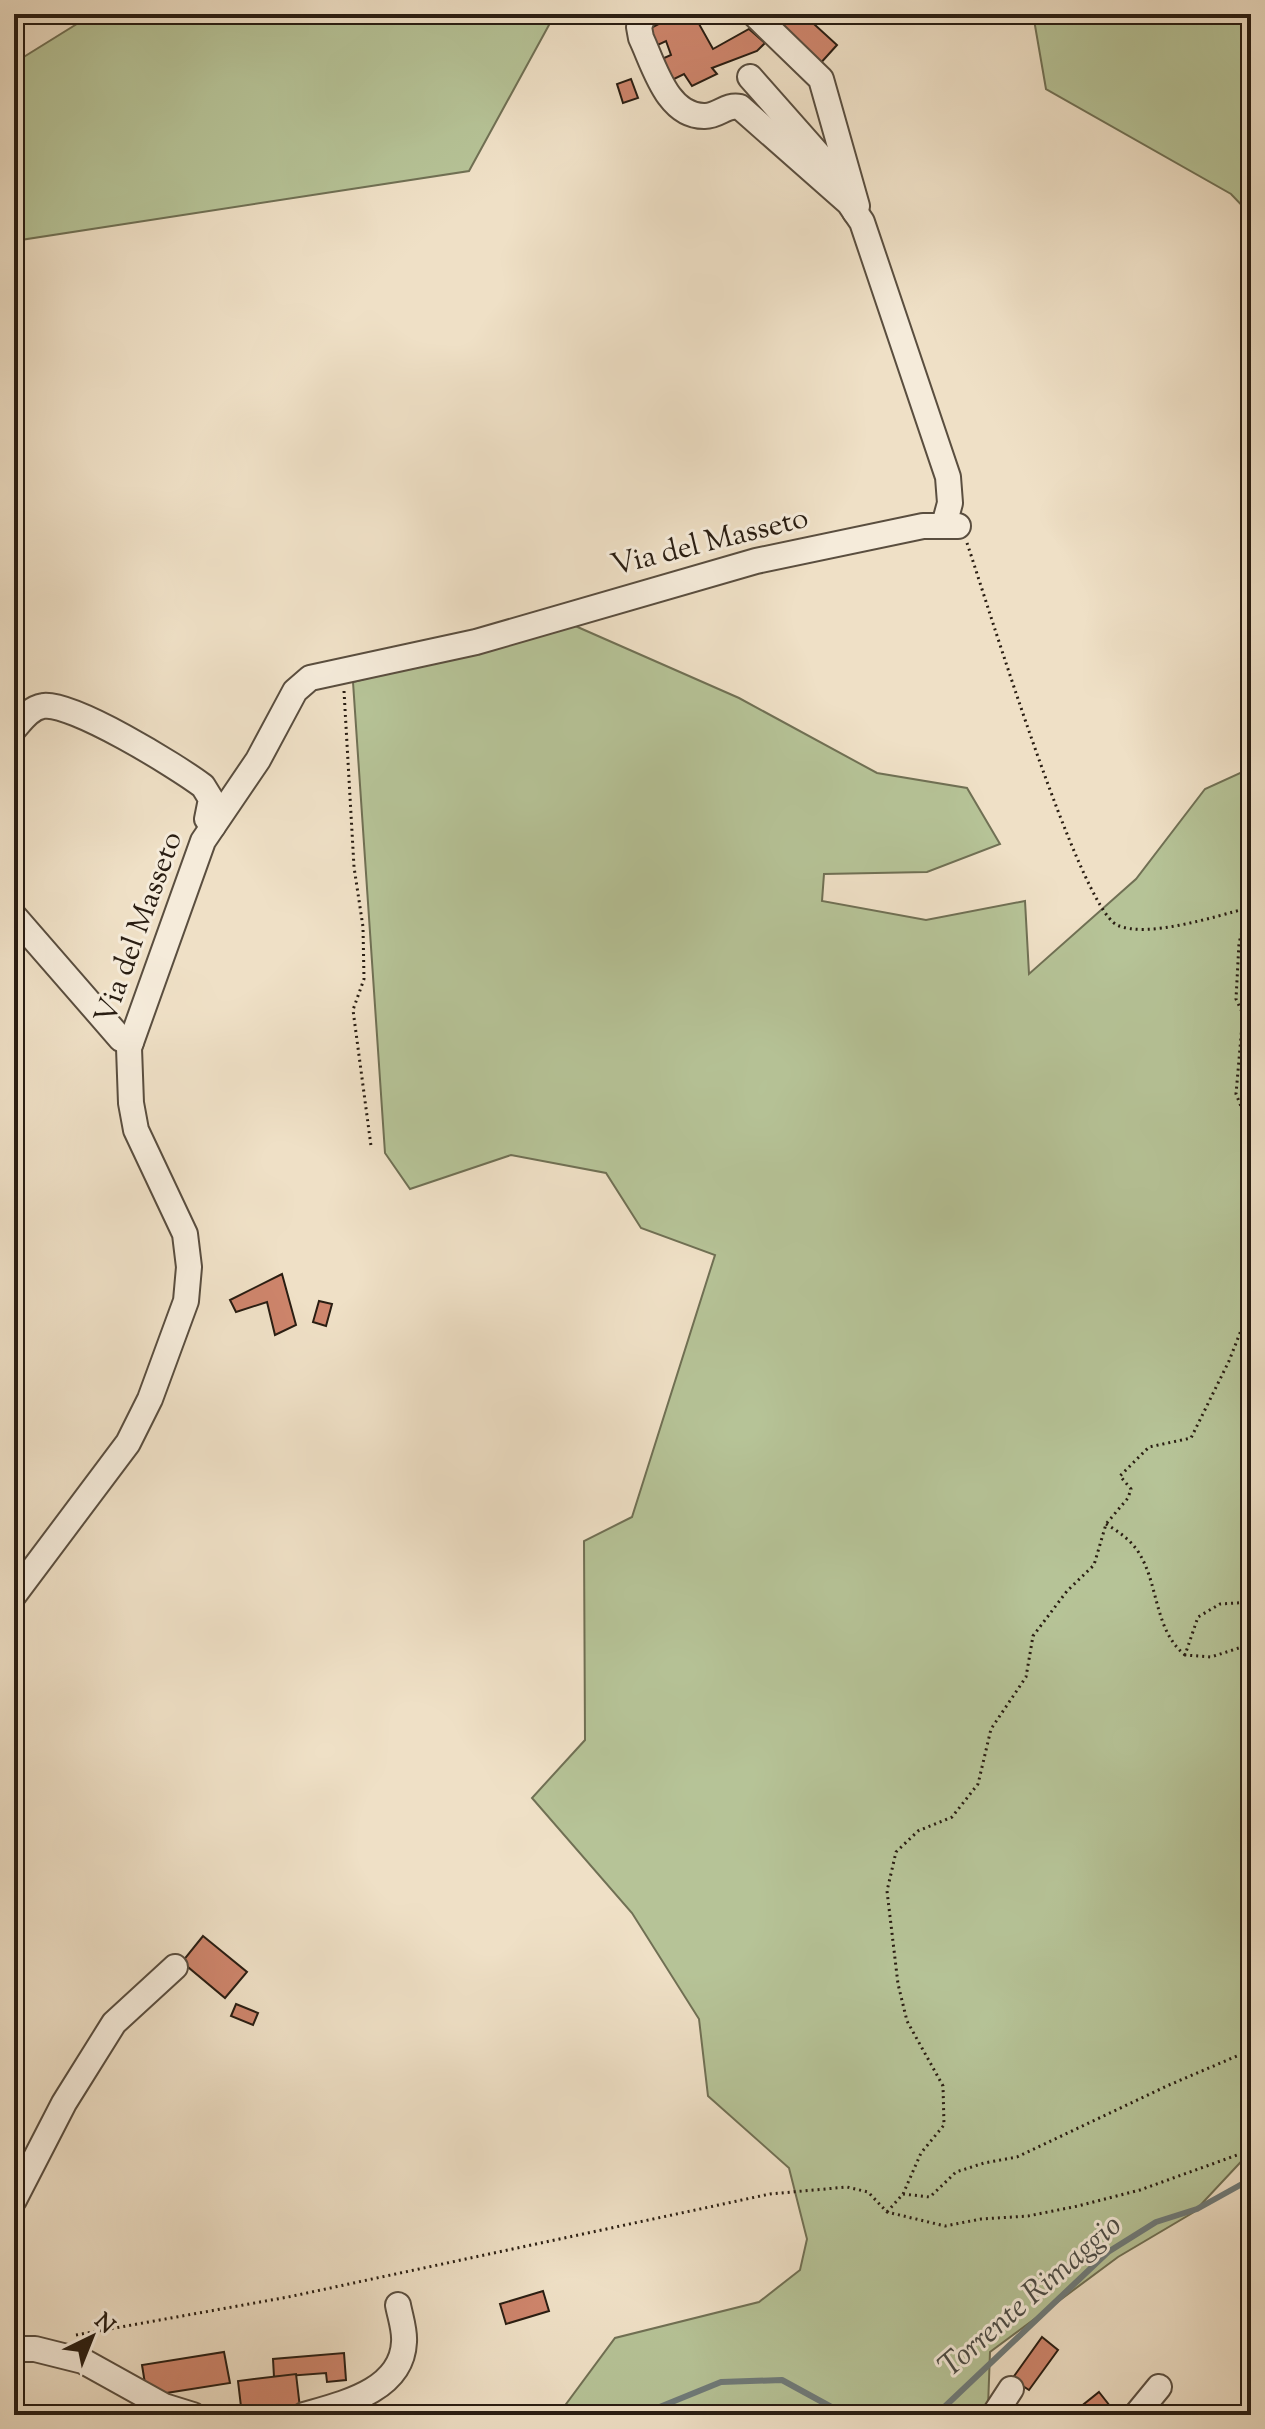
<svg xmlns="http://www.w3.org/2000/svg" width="1265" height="2429" font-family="'Sorts Mill Goudy',serif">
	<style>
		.green { fill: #b6c397; stroke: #707054; stroke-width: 2 }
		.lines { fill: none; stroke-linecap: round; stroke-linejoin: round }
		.stream { stroke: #6f7b7a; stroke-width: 6 }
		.building { fill: #ce856c; stroke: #291d12; stroke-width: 2 }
		.minor-casing { stroke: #5a4e3f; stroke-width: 28 }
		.path { stroke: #291d12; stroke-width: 3; stroke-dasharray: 2 4; stroke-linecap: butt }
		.minor { stroke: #f5ebda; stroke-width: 24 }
		.labels { text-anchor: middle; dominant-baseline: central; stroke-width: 6; stroke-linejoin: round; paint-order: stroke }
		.street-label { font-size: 30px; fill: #291d12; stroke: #f5ebda }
		.water-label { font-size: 32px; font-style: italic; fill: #4c4c46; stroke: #f5ebda }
	</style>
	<rect width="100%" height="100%" fill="#efe0c6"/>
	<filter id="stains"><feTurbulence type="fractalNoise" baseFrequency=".0025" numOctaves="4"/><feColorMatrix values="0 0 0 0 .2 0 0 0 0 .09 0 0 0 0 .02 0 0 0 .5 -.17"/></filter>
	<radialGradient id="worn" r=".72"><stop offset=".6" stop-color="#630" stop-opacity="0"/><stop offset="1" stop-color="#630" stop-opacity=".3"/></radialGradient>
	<g class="green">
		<path d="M93,14H555L469,171L14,241V63Z"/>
		<path d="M1033,14H1251V215L1231,194L1046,89Z"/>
		<path d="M573,625L739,698L877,773L967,788L1000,844L927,872L824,874L822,901L926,920L1025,901L1029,974L1136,879L1205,789L1251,768V2151L1194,2212L1118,2257L990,2352L988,2407L977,2415H558L615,2338L759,2302L800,2270L807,2239L789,2168L708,2096L699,2019L632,1913L532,1798L585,1740L584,1541L632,1517L715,1255L641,1228L606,1173L511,1155L410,1189L385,1153L353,682Z"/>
	</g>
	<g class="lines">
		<g class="stream">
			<path d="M640,2415L721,2382L782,2380L846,2415"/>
			<path d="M932,2415L938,2413L1108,2252L1156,2222L1197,2209L1251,2179"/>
		</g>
	</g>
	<g class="building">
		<path d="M678,14H703L706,20L699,24L713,49L749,29L765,43L757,51L712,68L717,74L692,86L684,74L666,83L655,62L671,55L666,41L649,49L641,33Z"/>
		<path d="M762,14H803L837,45L818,66Z"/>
		<path d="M631,79L638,98L623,103L617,84Z"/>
		<path d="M282,1274L296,1325L275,1335L267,1302L236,1312L230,1300Z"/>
		<path d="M319,1301L332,1304L326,1326L313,1322Z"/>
		<path d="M203,1936L247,1972L225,1998L182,1962Z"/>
		<path d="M236,2004L258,2013L253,2025L231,2016Z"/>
		<path d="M543,2291L549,2311L506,2324L500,2304Z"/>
		<path d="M1042,2337L1058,2350L1029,2390L1012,2379Z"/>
		<path d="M224,2352L230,2383L147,2396L142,2365Z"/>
		<path d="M344,2353L346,2380L327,2382L326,2373L274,2377L273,2359Z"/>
		<path d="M296,2374L300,2408L242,2415L238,2381Z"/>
		<path d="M1099,2392L1117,2415H1084L1079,2408Z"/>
	</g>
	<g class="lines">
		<g class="minor-casing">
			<g id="minor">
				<path d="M644,14L639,27L641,38C654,65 667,117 705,116C719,116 726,104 740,107L849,203L862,222L948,477L950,503L944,525"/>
				<path d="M754,14L821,79L857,206L855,212"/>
				<path d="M750,77L833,171"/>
				<path d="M14,729C22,720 30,708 43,706C71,701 178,767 203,786L211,799L207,819L213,826"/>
				<path d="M14,916L121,1039L131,1042"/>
				<path d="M14,1595L128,1443L150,1399L186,1301L189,1267L185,1234L136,1130L131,1103L129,1048L203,841L258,760L295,691L310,678L476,642L756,561L923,526H958"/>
				<path d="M14,2200L64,2103L114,2023L175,1967"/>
				<path d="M14,2349H35L83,2361L164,2406L193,2415"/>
				<path d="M304,2415C342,2404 402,2391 404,2342C405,2330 400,2316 398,2305"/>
				<path d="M994,2415L1011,2389"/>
				<path d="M1136,2415L1159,2387"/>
			</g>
		</g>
		<g class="path">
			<path d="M967,543C986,599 1079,906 1117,925C1147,939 1216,916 1248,908"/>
			<path d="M344,691L354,867L363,927L364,979L353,1010L371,1146"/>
			<path d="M1251,898L1239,943L1236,999L1243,1014L1236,1094L1251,1131"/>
			<path d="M1106,1524C1119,1532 1131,1540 1139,1553C1159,1585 1154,1630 1185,1655"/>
			<path d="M1251,1602L1220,1604L1198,1617L1185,1655L1211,1657L1251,1644"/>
			<path d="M903,2194L930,2197L956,2172L984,2163L1017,2157L1169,2085L1251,2050"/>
			<path d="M887,2212L903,2194L921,2153L944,2125L943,2086L907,2021L898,1984L887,1891L896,1852L918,1831L952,1817L978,1784L991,1729L1026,1677L1033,1636L1067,1591L1094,1565L1106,1524L1128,1498L1131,1489L1120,1476L1149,1447L1191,1438L1229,1361L1251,1305"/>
			<path d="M76,2335L288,2297L770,2194L847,2187L868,2192L887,2212L945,2226L981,2219L1028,2216L1078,2206L1140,2190L1251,2150"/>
		</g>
		<use href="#minor" class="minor"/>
	</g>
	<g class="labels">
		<g class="street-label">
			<text transform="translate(710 543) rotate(-14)">Via del Masseto</text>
			<text transform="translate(140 928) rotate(-70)">Via del Masseto</text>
		</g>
		<g class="water-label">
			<text transform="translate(1031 2297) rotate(-41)">Torrente Rimaggio</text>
		</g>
	</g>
	<rect width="1265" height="2429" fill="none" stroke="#efe0c6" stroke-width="48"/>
	<rect x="16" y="16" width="1233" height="2397" fill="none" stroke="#291d12" stroke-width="4"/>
	<rect x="24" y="24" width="1217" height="2381" fill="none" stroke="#291d12" stroke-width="2"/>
	<g transform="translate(92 2337) rotate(43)" stroke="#f5ebda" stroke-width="6" paint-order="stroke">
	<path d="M0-6L14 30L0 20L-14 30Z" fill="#291d12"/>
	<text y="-12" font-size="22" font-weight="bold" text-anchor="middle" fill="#291d12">N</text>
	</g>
	<rect width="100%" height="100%" filter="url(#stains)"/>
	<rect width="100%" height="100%" fill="url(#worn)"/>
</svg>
